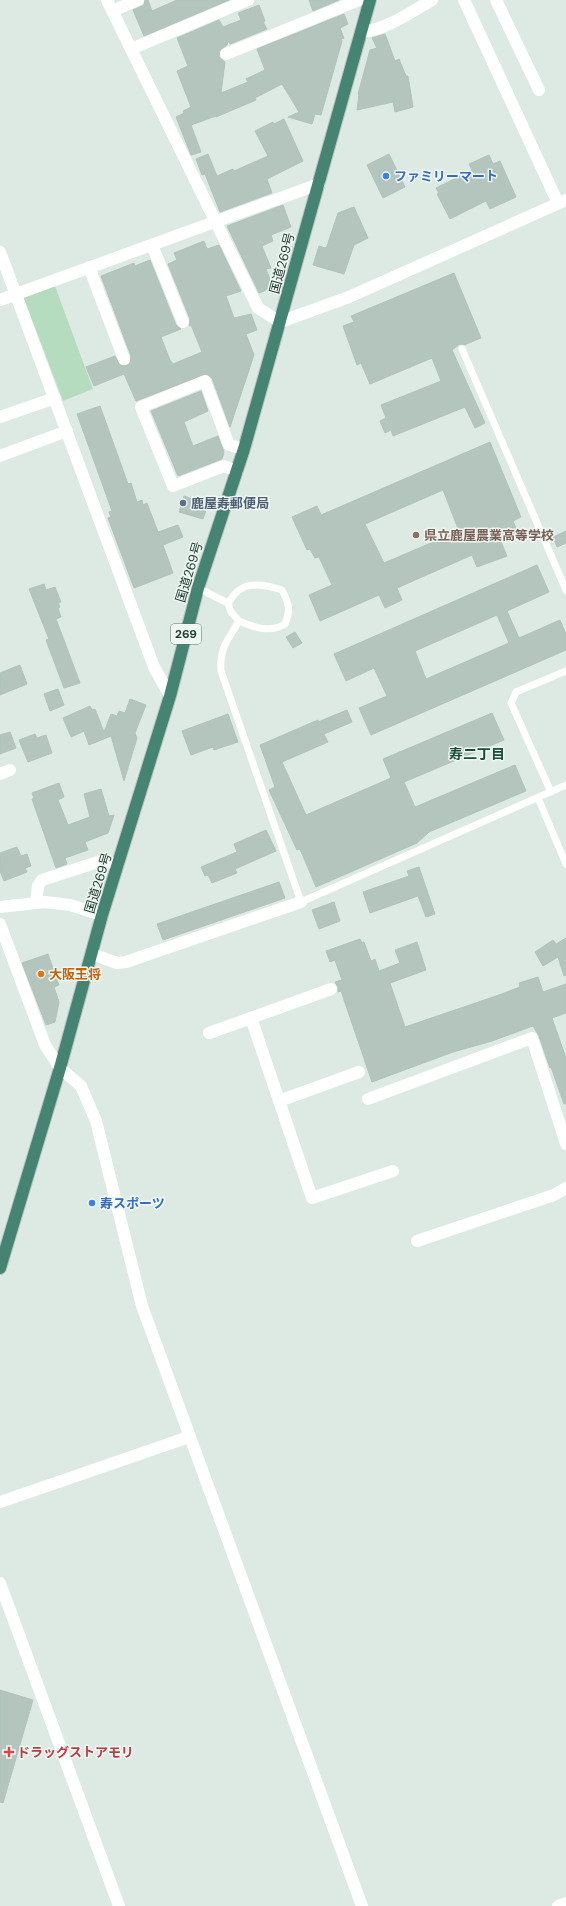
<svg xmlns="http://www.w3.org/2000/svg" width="566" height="1906" font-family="'DM Sans','Noto Sans JP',sans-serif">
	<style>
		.green { fill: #b5dcbe }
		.building { fill: #b3c5bd; stroke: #b0c3bb; fill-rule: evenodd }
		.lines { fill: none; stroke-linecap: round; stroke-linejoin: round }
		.trunk-casing { stroke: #bcc4c1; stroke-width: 14 }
		.service { stroke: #fff; stroke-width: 7 }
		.minor { stroke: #fff; stroke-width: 12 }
		.tertiary { stroke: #fff; stroke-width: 12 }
		.trunk { stroke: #458473; stroke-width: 12 }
		.shop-dot { fill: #3f7fe0; stroke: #eef7f2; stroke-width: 1.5 }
		.service-dot { fill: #5c6f8a; stroke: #eef7f2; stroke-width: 1.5 }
		.education-dot { fill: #8d6e63; stroke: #eef7f2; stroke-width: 1.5 }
		.food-dot { fill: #e8710a; stroke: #eef7f2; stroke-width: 1.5 }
		.health-dot { fill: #e0444e; stroke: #eef7f2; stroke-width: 1.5 }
		.labels { text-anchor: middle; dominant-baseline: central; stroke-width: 3; stroke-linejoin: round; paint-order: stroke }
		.shield { fill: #eef7f2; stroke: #5d736b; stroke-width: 1 }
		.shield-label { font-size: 12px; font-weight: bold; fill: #1f3a31 }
		.shop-label { font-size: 13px; font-weight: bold; fill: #366cbe; stroke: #eef7f2; text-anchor: start }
		.street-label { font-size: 13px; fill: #1f3a31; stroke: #eef7f2 }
		.service-label { font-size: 13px; font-weight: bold; fill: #4e5e75; stroke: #eef7f2; text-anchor: start }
		.education-label { font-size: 13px; font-weight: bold; fill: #785e54; stroke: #eef7f2; text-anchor: start }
		.food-label { font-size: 13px; font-weight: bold; fill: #c56008; stroke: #eef7f2; text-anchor: start }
		.health-label { font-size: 13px; font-weight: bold; fill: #be3a42; stroke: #eef7f2; text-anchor: start }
		.neighbourhood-label { font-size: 14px; font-weight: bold; fill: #1a4c3e; stroke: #eef7f2 }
	</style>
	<rect width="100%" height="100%" fill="#ddeae4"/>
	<path class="green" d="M55,286L93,389L63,401L23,296Z"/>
	<g class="building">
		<path d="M145,0H148L152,11L177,0H229L144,36L133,10L144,5Z"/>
		<path d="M309,0H339L313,11Z"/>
		<path d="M259,5L265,21L263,22L267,29L230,44L228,41L227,45L220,50L219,57L225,62L221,93L248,82L246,79L265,70L257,49L344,14L348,24L340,28L344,38L341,39L342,41L321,115L315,114L312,124L288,117L299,112L282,84L255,98L256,100L216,117V116L191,125L201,152L191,155L176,117L184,113L183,111L191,107L177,71L188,66L177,38L219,20L223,27L241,20L238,13Z"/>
		<path d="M385,34L395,61L399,59L406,76H408L413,107L395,112L393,102L357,110L359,94H358L370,50L377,48L372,38Z"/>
		<path d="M284,119L303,161L267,179L272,193L220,212L205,174L202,175L196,159L208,154L217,176L233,169L234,171L268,156L255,131L273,122L274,124Z"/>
		<path d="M389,154L405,187L383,198L367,165Z"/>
		<path d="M489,155L493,164L500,161L516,197L490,209L486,201L450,219L437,194L439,193L436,188L472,170L469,164Z"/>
		<path d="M283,205L291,227L271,235L273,241L262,246L271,268L266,269L273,287L259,293L227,226Z"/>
		<path d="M354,207L368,238L354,245L344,274L313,265L319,246L325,248L327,246L338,213Z"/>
		<path d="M204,241L207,249L219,245L241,291L226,296L234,318L251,314L257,330L246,334L254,355L230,427L212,378L206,374L136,401L124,374L94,386L86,367L115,356L120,365L126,366L130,363L131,356L101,276L134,263L135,266L150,260L176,325L181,329L161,337L170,360L173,364L202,352L191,325L189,326L190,319L168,264L177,260L174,253Z"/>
		<path d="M454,273L481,338L464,345L460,344L452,350L485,423L475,428L465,407L393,436L391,430L385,433L380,421L386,418L381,405L441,381L432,358L370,384L361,363L357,365L343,326L354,322L351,316Z"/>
		<path d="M201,391L208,411L184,422L193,446L218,436L224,452L222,459L178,476L151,411Z"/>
		<path d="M100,406L128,484L131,483L137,502L142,500L143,505L147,503L158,532L178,525L183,537L163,545L173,573L134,588L108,518L111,517L109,512L112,511L77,414Z"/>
		<path d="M490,442L521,517L513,521L519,535L501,542L507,556L477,567L472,555L397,588L402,600L385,608L379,595L320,621L309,595L332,585L319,557L315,558L310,549L307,550L292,517L317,506L321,515ZM443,490L459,531L384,563L365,524Z"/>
		<path d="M184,496L208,504L203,519L179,512Z"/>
		<path d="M566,531V543L557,547L553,537Z"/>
		<path d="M537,565L549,592L507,611L519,638L560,620L566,634V650L371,735L359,708L387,696L374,668L346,681L334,654ZM497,615L509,643L426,679L415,651Z"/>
		<path d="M44,584L46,590L55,587L61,602L58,603L60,607L58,608L61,617L56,619L80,683L64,688L46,640L49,639L29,589Z"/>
		<path d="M295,632L302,643L293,648L286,637Z"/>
		<path d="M20,665L27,684L0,695V673Z"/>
		<path d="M58,689L64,705L50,711L44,694Z"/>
		<path d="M130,699L146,705L135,733L137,738L124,781L111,736L89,745L84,731L71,737L63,718L90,706L92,710L95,709L104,732L111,714L117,716L119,711L125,713Z"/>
		<path d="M347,710L352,722L324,734L328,742L282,762L306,815L391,778L383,759L492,713L504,740L404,782L415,807L515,765L526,791L429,832L417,843L316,887L300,849L297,850L269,790L275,787L260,745L318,720V722Z"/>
		<path d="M228,714L238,742L214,750L213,747L191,755L182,731Z"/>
		<path d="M10,732L16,748L0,754V735Z"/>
		<path d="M35,734L37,738L46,735L52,753L28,762L19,740Z"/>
		<path d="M59,783L64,797L58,800L68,825L90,817L84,794L101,789L109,816L114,815L108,833L85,842L88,850L65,858L67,864L56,868L32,799L34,798L32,793Z"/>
		<path d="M266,830L276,851L235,869L237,873L212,883L208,875L205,876L201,867L237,852L234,844Z"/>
		<path d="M17,847L21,856L27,854L31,866L25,868L27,872L4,881L0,871V853Z"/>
		<path d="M419,867L435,914L426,917L418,896L370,913L363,892L409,876L407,871Z"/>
		<path d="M279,882L285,898L163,940L157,924Z"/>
		<path d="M334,902L340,921L319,929L312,910Z"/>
		<path d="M566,938V975L564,976L558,957L543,966L535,952L553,940L556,944Z"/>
		<path d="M360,939L362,943L364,942L371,961L375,959L379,971L400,963L395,950L417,942L426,970L390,983L405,1027L499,995L520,987L519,983L538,977L543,992L566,984V1013L552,1018L566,1058V1104H564L551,1067L550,1068L539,1036L533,1026L492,1041L453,1052L372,1082L341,991L338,992V987L335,982L342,980L335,960L330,962L326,951Z"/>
		<path d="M48,954L59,985L54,987L59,1002L55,1022L46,1025L22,963Z"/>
		<path d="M0,1690L33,1700L3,1803L0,1802Z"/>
	</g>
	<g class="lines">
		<g class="trunk-casing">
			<path id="trunk" d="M0,1268L60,1068L102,915L170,696L198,588L244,449L370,0"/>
		</g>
		<g class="service">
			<path d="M462,349L566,590"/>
			<path d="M198,588L228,603L231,612L239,621C228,640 219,648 221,671L301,902L566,785"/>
			<path d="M228,603C231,599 234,594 238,591C249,581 270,586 282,590C289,604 291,609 285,624C270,633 255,628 239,621"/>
			<path d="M551,792L511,703L516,692L566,671"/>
			<path d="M538,798L566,864"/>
		</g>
		<g class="minor">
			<path d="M107,0L258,308L280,322"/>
			<path d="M464,0L558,203"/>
			<path d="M496,0L539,90"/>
			<path d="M112,11L138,0"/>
			<path d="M362,32C388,29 411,12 432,0"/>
			<path d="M131,49L248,0"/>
			<path d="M226,54L359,0"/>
			<path d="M152,245L183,322"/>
			<path d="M0,252L154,667L170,696"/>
			<path d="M89,267L124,359"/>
			<path d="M0,300L319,184"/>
			<path d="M0,417L55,398"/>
			<path d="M0,456L67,431"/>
			<path d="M237,471L224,466L173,486L141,407L205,381L229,445L244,449"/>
			<path d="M0,774L10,770"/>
			<path d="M36,903L38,886L42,880L101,861L118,864"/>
			<path d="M0,924L45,1045L60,1068L81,1086L96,1121L142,1306L362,1906"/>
			<path d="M92,954L117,963L126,962L301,902"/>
			<path d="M331,989L251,1018L312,1198L393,1171"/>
			<path d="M209,1033L251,1018"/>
			<path d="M368,1099L532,1038L566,1144"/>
			<path d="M279,1101L359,1072"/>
			<path d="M417,1241L554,1195L566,1188"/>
			<path d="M0,1502L189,1437"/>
			<path d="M0,1583L119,1906"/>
			<path d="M558,1906L566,1903"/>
		</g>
		<g class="tertiary">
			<path d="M280,322L349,297L566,200"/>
			<path d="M0,907L45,902L70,905L102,915"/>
		</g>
		<use href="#trunk" class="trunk"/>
	</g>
	<g class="shop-dot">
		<circle cx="386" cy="176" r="4"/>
		<circle cx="92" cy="1203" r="4"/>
	</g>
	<circle class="service-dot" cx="183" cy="503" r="4"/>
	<circle class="education-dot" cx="416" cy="535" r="4"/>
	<circle class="food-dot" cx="41" cy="974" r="4"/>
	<path class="health-dot" d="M7 1746h4v4h4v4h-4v4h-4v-4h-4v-4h4z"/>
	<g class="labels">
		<rect class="shield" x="171" y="624" width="30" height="20" rx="3"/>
		<g class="shield-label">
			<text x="186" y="634">269</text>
		</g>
		<g class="shop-label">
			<text x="394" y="176">ファミリーマート</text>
			<text x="100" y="1203">寿スポーツ</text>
		</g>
		<g class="street-label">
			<text transform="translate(282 263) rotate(-75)">国道269号</text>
			<text transform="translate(189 572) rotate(-73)">国道269号</text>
			<text transform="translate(98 883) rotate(-73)">国道269号</text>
		</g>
		<g class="service-label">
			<text x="191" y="503">鹿屋寿郵便局</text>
		</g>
		<g class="education-label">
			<text x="424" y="535">県立鹿屋農業高等学校</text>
		</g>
		<g class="food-label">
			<text x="49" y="974">大阪王将</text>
		</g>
		<g class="health-label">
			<text x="17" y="1752">ドラッグストアモリ</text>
		</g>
		<g class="neighbourhood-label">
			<text x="477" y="754">寿二丁目</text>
		</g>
	</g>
</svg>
